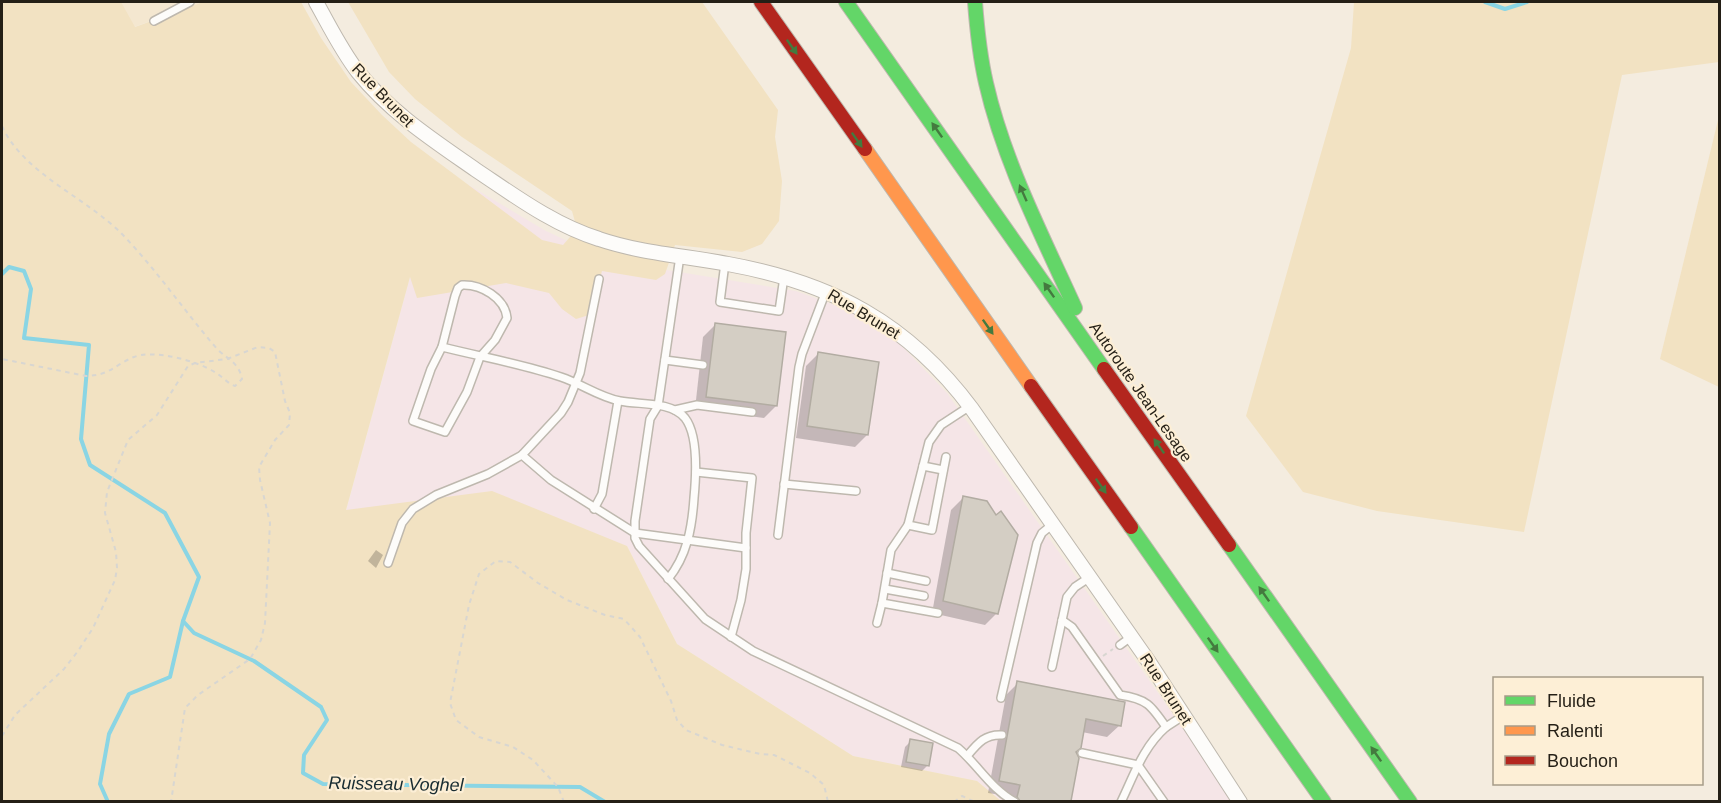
<svg xmlns="http://www.w3.org/2000/svg" width="1721" height="803" font-family="Helvetica,sans-serif">
	<style>
		.built { fill: #f4e7d0 }
		.industrial { fill: #f5e5e7 }
		.green { fill: #f2e2c2 }
		.shadow { fill: #0003 }
		.lines { fill: none; stroke-linecap: round; stroke-linejoin: round }
		.stream { stroke: #8ad5e4; stroke-width: 4 }
		.building { fill: #d4cec4; stroke: #b2aca2; stroke-width: 1.5 }
		.lane-casing { stroke: #beb8ae; stroke-width: 10 }
		.street-casing { stroke: #beb8ae; stroke-width: 16 }
		.fast-casing { stroke: #beb8ae; stroke-width: 16 }
		.slow-casing { stroke: #beb8ae; stroke-width: 16 }
		.jam-casing { stroke: #beb8ae; stroke-width: 16 }
		.path { stroke: #d8d6d1; stroke-width: 2; stroke-dasharray: 4.5 4.5; stroke-linecap: butt }
		.lane { stroke: #fdfcfa; stroke-width: 7 }
		.street { stroke: #fdfcfa; stroke-width: 14 }
		.fast { stroke: #63d668; stroke-width: 14 }
		.slow { stroke: #ff974d; stroke-width: 14 }
		.jam { stroke: #b3261e; stroke-width: 14 }
		.oneway { fill: #447a3f }
		.labels { text-anchor: middle; dominant-baseline: central; stroke-width: 4.5; stroke-linejoin: round; paint-order: stroke }
		.street-label { font-size: 16px; fill: #241f16; stroke: #fdefd6 }
		.water-label { font-size: 18px; font-style: italic; fill: #192d32; stroke: #fdefd6 }
	</style>
	<rect width="100%" height="100%" fill="#f4ecdf"/>
	<path class="built" d="M119,2H203L134,27Z"/>
	<path class="industrial" d="M440,168L546,231L611,261L796,291L851,311L901,345L947,393L1234,801H1001L977,781L853,756L677,644L627,546L346,511Z"/>
	<g class="green">
		<path d="M2,2H121L135,27L203,2H301L321,38L351,82L382,115L411,142L542,240L563,245L577,229L572,211L462,137L415,99L389,72L348,2H702L778,110L775,137L782,181L779,221L762,244L742,252L675,245L665,274L656,280L602,271L589,315L576,319L562,309L549,293L506,283L417,298L410,277L346,510L492,491L627,546L677,644L853,756L977,781L1001,801L2,802Z"/>
		<path d="M1354,2H1719V62L1622,75L1524,532L1377,511L1303,492L1246,416L1351,48Z"/>
		<path d="M1719,116V387L1660,359Z"/>
	</g>
	<g class="shadow">
		<path d="M715,325L776,406L764,418L695,409L703,337Z"/>
		<path d="M818,354L867,435L855,447L796,438L806,366Z"/>
		<path d="M963,498L997,613L985,625L932,613L951,510Z"/>
		<path d="M376,550L383,555L376,568L368,561Z"/>
		<path d="M1018,683L1120,725L1107,737L1082,732L1075,752L1077,758L1069,802H1008V796L988,793L1006,695Z"/>
		<path d="M911,741L928,765L922,771L901,767L905,747Z"/>
	</g>
	<g class="lines">
		<g class="stream">
			<path d="M1485,2L1505,9L1527,2"/>
			<path d="M2,274L9,267L24,271L31,289L24,338L89,345L81,439L90,465L165,513L199,577L183,621L194,633L254,661L321,707L327,720L304,755L303,773L323,784L580,787L605,802"/>
			<path d="M108,802L100,784L109,734L129,694L170,677L183,621"/>
		</g>
	</g>
	<g class="building">
		<path d="M715,323L786,332L777,406L706,397Z"/>
		<path d="M818,352L879,362L868,435L807,426Z"/>
		<path d="M963,496L987,501L996,515L1001,511L1018,535L998,614L943,601Z"/>
		<path d="M1017,681L1125,702L1121,726L1086,719L1081,748L1076,752L1079,758L1071,801H1020L1017,797L1020,785L999,781Z"/>
		<path d="M910,739L933,743L929,766L906,762Z"/>
	</g>
	<g class="lines">
		<g class="lane-casing">
			<g id="lane">
				<path d="M154,21L190,2"/>
				<path d="M680,256L658,406L650,419L635,521V538L639,546L705,619L753,651L958,748C978,765 991,789 1015,802"/>
				<path d="M725,263L720,302L779,311L784,277"/>
				<path d="M462,285C481,284 505,298 507,318L495,340L480,357L467,392L445,432L413,421L431,369L442,347L455,296L458,288Z"/>
				<path d="M442,347C482,357 523,364 561,377C582,384 599,397 620,401C640,405 671,401 685,418C699,436 696,477 694,498C692,528 687,556 668,579"/>
				<path d="M665,360L703,365"/>
				<path d="M675,410L697,405L752,412"/>
				<path d="M522,455L551,480L635,533L746,548"/>
				<path d="M923,466L943,470"/>
				<path d="M696,472L752,478L746,533V569L741,600L731,637"/>
				<path d="M784,484L856,491"/>
				<path d="M594,509L602,494L618,401"/>
				<path d="M908,525L932,530L946,457"/>
				<path d="M778,535L799,367L802,354L826,291"/>
				<path d="M388,563L402,523L413,509L436,495L488,474L522,455L561,413L568,402L580,373L599,279"/>
				<path d="M887,573L926,581"/>
				<path d="M885,589L924,596"/>
				<path d="M882,603L938,613"/>
				<path d="M1062,620L1072,627L1120,695C1147,699 1151,705 1166,727L1183,716"/>
				<path d="M877,623L882,603L891,550L908,525L929,442L941,425L970,406"/>
				<path d="M1120,645L1131,637"/>
				<path d="M1052,667L1067,597L1075,587L1090,577"/>
				<path d="M1001,698L1037,543L1042,533L1053,524"/>
				<path d="M1082,753L1138,765L1164,802"/>
				<path d="M967,756C978,743 985,734 1002,735"/>
				<path d="M1121,802C1134,775 1143,747 1166,727"/>
			</g>
		</g>
		<g class="street-casing">
			<path id="street" d="M316,2C329,25 341,50 358,72C391,113 433,140 476,170C515,196 554,225 599,239C640,253 686,256 728,264C832,283 908,323 972,409L1149,662L1240,802"/>
		</g>
		<g class="fast-casing">
			<g id="fast">
				<path d="M846,2L1104,369"/>
				<path d="M975,2C977,29 980,57 986,83C1004,162 1042,235 1075,308"/>
				<path d="M1131,527L1324,802"/>
				<path d="M1229,545L1410,802"/>
			</g>
		</g>
		<g class="slow-casing">
			<path id="slow" d="M865,149L1031,386"/>
		</g>
		<g class="jam-casing">
			<g id="jam">
				<path d="M761,2L865,149"/>
				<path d="M1104,369L1229,545"/>
				<path d="M1031,386L1131,527"/>
			</g>
		</g>
		<g class="path">
			<path d="M2,126C23,173 85,197 121,233C156,269 185,312 218,350C229,360 239,363 242,379L235,386C227,383 223,377 216,373C199,361 153,349 134,357C114,365 111,375 86,376L2,359"/>
			<path d="M1103,656L1113,649"/>
			<path d="M2,736L15,715L64,669L78,651L93,628L115,580L117,568L116,552L105,513L107,492L128,440L157,415L188,366L195,363L227,359L258,347L269,348L275,352L285,401L290,413L289,425L275,440L259,467L260,480L270,523L265,623L261,640L250,659L198,695L185,708L171,802"/>
			<path d="M564,802L558,787L533,760L513,747L479,737L456,720L450,703L469,605L479,574L496,561L510,562L538,583L567,600L605,615L624,619L640,637L671,701L677,720L686,730L722,745L760,754L774,755L810,773L824,785L828,802"/>
			<path d="M954,802L962,796L975,802"/>
		</g>
		<use href="#lane" class="lane"/>
		<use href="#street" class="street"/>
		<use href="#fast" class="fast"/>
		<use href="#slow" class="slow"/>
		<use href="#jam" class="jam"/>
	</g>
	<defs><path id="oneway-solid" d="M-6-.8H1V-3.2L6.5 0L1 3.2V.8H-6Z" transform="scale(1.5)"/></defs>
	<g class="oneway">
		<use href="#oneway-solid" transform="translate(792 47) rotate(55)"/>
		<use href="#oneway-solid" transform="translate(937 130) rotate(-125)"/>
		<use href="#oneway-solid" transform="translate(857 140) rotate(55)"/>
		<use href="#oneway-solid" transform="translate(1023 193) rotate(-114)"/>
		<use href="#oneway-solid" transform="translate(1049 290) rotate(-125)"/>
		<use href="#oneway-solid" transform="translate(988 327) rotate(55)"/>
		<use href="#oneway-solid" transform="translate(1159 446) rotate(-125)"/>
		<use href="#oneway-solid" transform="translate(1101 486) rotate(55)"/>
		<use href="#oneway-solid" transform="translate(1264 594) rotate(-125)"/>
		<use href="#oneway-solid" transform="translate(1213 645) rotate(55)"/>
		<use href="#oneway-solid" transform="translate(1376 754) rotate(-125)"/>
	</g>
	<g class="labels">
		<g class="street-label">
			<text transform="translate(383 95) rotate(46)">Rue Brunet</text>
			<text transform="translate(864 314) rotate(31)">Rue Brunet</text>
			<text transform="translate(1141 392) rotate(55)">Autoroute Jean-Lesage</text>
			<text transform="translate(1166 689) rotate(57)">Rue Brunet</text>
		</g>
		<g class="water-label">
			<text transform="translate(396 784) rotate(1)">Ruisseau Voghel</text>
		</g>
	</g>
	<rect width="1721" height="803" fill="none" stroke="#241f16" stroke-width="6"/>
	<rect x="1493" y="677" width="210" height="108" fill="#fdefd6" stroke="#a69c89" stroke-width="1.5"/>
	<rect x="1505" y="696" width="30" height="9" fill="#63d668" stroke="#a69c89" stroke-width="1.5"/>
	<text x="1547" y="707" font-size="18" fill="#241f16">Fluide</text>
	<rect x="1505" y="726" width="30" height="9" fill="#ff974d" stroke="#a69c89" stroke-width="1.5"/>
	<text x="1547" y="737" font-size="18" fill="#241f16">Ralenti</text>
	<rect x="1505" y="756" width="30" height="9" fill="#b3261e" stroke="#a69c89" stroke-width="1.5"/>
	<text x="1547" y="767" font-size="18" fill="#241f16">Bouchon</text>
</svg>
